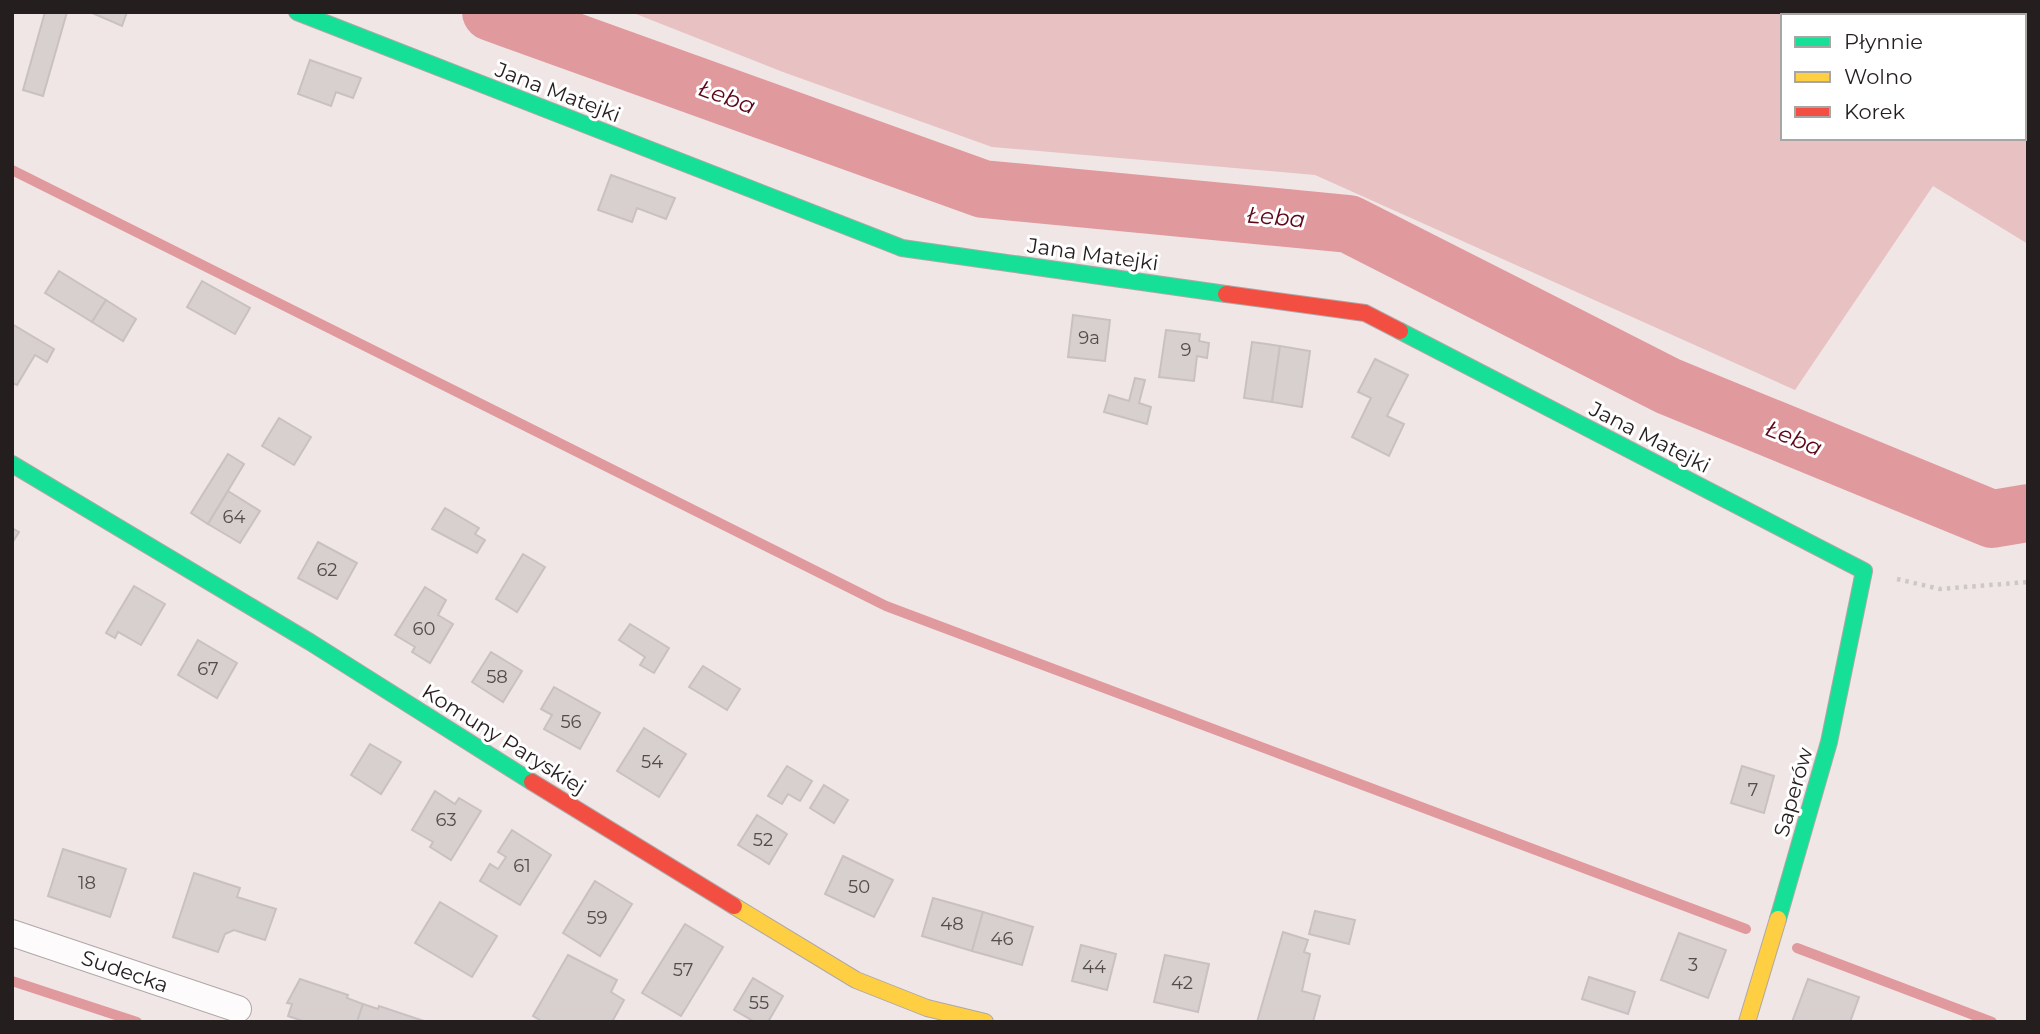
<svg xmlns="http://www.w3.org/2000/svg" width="2040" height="1034" font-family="Montserrat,sans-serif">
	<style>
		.green { fill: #e8c1c2; fill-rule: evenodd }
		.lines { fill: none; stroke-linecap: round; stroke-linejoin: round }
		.stream { stroke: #e09a9e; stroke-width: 10 }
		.river { stroke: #e09a9e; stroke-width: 58 }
		.building { fill: #d8cfcf; stroke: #c9c1c1; stroke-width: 2 }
		.street-casing { stroke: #afa7a7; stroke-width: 28 }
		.fast-casing { stroke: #afa7a7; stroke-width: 18 }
		.slow-casing { stroke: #afa7a7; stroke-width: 18 }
		.jam-casing { stroke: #afa7a7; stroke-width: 18 }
		.path { stroke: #cdc8c8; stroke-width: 4.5; stroke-dasharray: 3.5 5; stroke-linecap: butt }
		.street { stroke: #fdfbfb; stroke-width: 26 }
		.fast { stroke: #16e098; stroke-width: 16 }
		.slow { stroke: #ffcf43; stroke-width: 16 }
		.jam { stroke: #f24e42; stroke-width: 16 }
		.labels { text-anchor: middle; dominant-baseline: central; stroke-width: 6; stroke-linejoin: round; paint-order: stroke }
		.number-label { font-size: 18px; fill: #544c4c }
		.street-label { font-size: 21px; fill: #251e1e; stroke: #fff }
		.water-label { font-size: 23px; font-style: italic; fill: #5f0519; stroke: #fff }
	</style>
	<rect width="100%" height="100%" fill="#f1e6e6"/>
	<path class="green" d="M631,12H2028V244L1933,186L1795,390L1315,175L992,147L783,72ZM1783,16H2024V138H1783Z"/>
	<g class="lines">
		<g class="stream">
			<path d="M12,170L886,606L1746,929"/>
			<path d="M1797,948L1992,1022"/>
			<path d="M12,981L137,1022"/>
		</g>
		<path class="river" d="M491,12L983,189L1349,224L1668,386L1992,519L2028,513"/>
	</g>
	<g class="building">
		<path d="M45,12H67L43,96L23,90Z"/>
		<path d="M90,12H127L122,26Z"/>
		<path d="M310,60L361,78L353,98L336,92L331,106L298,94Z"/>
		<path d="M611,175L675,198L666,219L637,208L632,222L598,210Z"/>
		<path d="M59,271L106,300L92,322L45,293Z"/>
		<path d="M202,281L250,308L235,334L187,307Z"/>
		<path d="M106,300L136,319L123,341L92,322Z"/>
		<path d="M1073,315L1110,320L1105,361L1068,357Z"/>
		<path d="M12,324L54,349L47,362L35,355L17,385L12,383Z"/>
		<path d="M1166,330L1200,334L1199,341L1209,343L1207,358L1197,356L1194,381L1159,377Z"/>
		<path d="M1252,342L1280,346L1272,402L1244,398Z"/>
		<path d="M1280,346L1310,351L1302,407L1272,402Z"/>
		<path d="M1375,359L1408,375L1387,416L1404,424L1389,456L1352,437L1371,398L1358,392Z"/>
		<path d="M1135,378L1145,380L1139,403L1151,407L1147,424L1104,412L1109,395L1129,401Z"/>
		<path d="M279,418L311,437L294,465L262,446Z"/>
		<path d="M228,454L244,464L208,524L191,513Z"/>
		<path d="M228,491L260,511L240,543L208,524Z"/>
		<path d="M445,508L479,528L475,534L485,540L477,553L432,529Z"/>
		<path d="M12,528L19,532L12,543Z"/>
		<path d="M318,542L357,563L337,599L298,578Z"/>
		<path d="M523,554L545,567L517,612L496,599Z"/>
		<path d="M134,586L165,604L141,645L118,632L115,638L106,633Z"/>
		<path d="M425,587L446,600L438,615L453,624L430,663L412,652L415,647L395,635Z"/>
		<path d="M630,624L669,648L654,673L640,665L645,657L619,640Z"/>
		<path d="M198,640L237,663L217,698L178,675Z"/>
		<path d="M491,652L522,671L503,702L472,682Z"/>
		<path d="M703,666L740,689L727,710L689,687Z"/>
		<path d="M554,687L600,713L580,749L544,729L552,715L541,709Z"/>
		<path d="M644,728L686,754L659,797L617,771Z"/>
		<path d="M370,744L401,762L381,794L351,775Z"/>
		<path d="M787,766L812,781L800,801L788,794L782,804L768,796Z"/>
		<path d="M1742,766L1774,776L1764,813L1731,803Z"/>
		<path d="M824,785L848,800L834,823L810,808Z"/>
		<path d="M435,791L455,804L459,798L481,811L451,860L430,847L433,842L412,830Z"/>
		<path d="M757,815L787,834L769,864L738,845Z"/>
		<path d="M512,830L551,855L520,905L480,881L490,864L498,869L506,857L498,852Z"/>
		<path d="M63,849L126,869L110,917L48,896Z"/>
		<path d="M843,856L893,880L874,917L825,894Z"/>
		<path d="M194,873L240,888L237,897L276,909L265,940L234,930L225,934L218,952L173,937Z"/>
		<path d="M595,881L632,904L600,956L563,933Z"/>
		<path d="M933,898L983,912L972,951L922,936Z"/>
		<path d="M440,902L497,936L472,977L415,943Z"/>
		<path d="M1315,911L1355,920L1349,944L1309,934Z"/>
		<path d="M983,912L1033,927L1022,965L972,951Z"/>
		<path d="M685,924L723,947L681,1016L642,993Z"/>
		<path d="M1283,932L1308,940L1304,952L1310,954L1302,991L1320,996L1313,1022H1257Z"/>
		<path d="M1679,933L1726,950L1708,998L1661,980Z"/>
		<path d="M1081,945L1116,954L1107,990L1072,981Z"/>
		<path d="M568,955L617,980L611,992L624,1000L612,1022H543L533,1016Z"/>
		<path d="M1165,955L1209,964L1198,1012L1154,1002Z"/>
		<path d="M1589,977L1635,992L1628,1014L1582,999Z"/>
		<path d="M753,978L783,996L768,1022H755L734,1010Z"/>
		<path d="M300,979L348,995L347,998L363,1004L357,1022H306L288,1016L292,1004L287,1003Z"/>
		<path d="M1808,979L1859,997L1850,1022H1792Z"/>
		<path d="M363,1004L378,1009L379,1006L427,1022H357Z"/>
	</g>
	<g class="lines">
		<g class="street-casing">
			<path id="street" d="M12,933L238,1009"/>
		</g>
		<g class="fast-casing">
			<g id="fast">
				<path d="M297,12L902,248L1226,294"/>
				<path d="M1400,331L1864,571L1829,742L1778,919"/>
				<path d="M12,464L310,642L532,782"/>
			</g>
		</g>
		<g class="slow-casing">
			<g id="slow">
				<path d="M734,906L856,980L927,1008L985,1022"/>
				<path d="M1747,1022L1778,919"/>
			</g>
		</g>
		<g class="jam-casing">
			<g id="jam">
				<path d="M1226,294L1365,313L1400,331"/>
				<path d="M532,782L734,906"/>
			</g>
		</g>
		<path class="path" d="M1897,579L1940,589L2028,582"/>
		<use href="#street" class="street"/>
		<use href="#fast" class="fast"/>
		<use href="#slow" class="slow"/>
		<use href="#jam" class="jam"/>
	</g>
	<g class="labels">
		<g class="number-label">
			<text x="1089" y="338">9a</text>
			<text x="1186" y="350">9</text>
			<text x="234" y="517">64</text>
			<text x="327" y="570">62</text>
			<text x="424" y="629">60</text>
			<text x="208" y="669">67</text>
			<text x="497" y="677">58</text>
			<text x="571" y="722">56</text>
			<text x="652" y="762">54</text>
			<text x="1753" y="790">7</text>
			<text x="446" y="820">63</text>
			<text x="763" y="840">52</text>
			<text x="522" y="866">61</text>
			<text x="87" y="883">18</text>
			<text x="859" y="887">50</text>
			<text x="597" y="918">59</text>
			<text x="952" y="924">48</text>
			<text x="1002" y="939">46</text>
			<text x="1693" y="965">3</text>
			<text x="1094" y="967">44</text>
			<text x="683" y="970">57</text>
			<text x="1182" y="983">42</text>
			<text x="759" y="1003">55</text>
		</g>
		<g class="street-label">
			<text transform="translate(558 92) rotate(21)">Jana Matejki</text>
			<text transform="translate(1093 254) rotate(8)">Jana Matejki</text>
			<text transform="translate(1650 437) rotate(27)">Jana Matejki</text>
			<text transform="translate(504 739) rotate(32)">Komuny Paryskiej</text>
			<text transform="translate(1793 792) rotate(-74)">Saperów</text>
			<text transform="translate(125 971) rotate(19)">Sudecka</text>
		</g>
		<g class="water-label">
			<text transform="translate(727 97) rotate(20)">Łeba</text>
			<text transform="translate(1276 217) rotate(5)">Łeba</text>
			<text transform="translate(1794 438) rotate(22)">Łeba</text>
		</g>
	</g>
	<rect width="2040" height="1034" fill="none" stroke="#251e1e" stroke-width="28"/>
	<rect x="1781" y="14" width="245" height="126" fill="#ffffff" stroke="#a8a5a5" stroke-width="2"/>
	<rect x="1795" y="37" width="35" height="10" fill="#16e098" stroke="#a8a5a5" stroke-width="2"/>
	<text x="1844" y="49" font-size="21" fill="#251e1e">Płynnie</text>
	<rect x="1795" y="72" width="35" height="10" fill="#ffcf43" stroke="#a8a5a5" stroke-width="2"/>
	<text x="1844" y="84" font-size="21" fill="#251e1e">Wolno</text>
	<rect x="1795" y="107" width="35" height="10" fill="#f24e42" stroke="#a8a5a5" stroke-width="2"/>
	<text x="1844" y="119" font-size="21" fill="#251e1e">Korek</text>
</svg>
